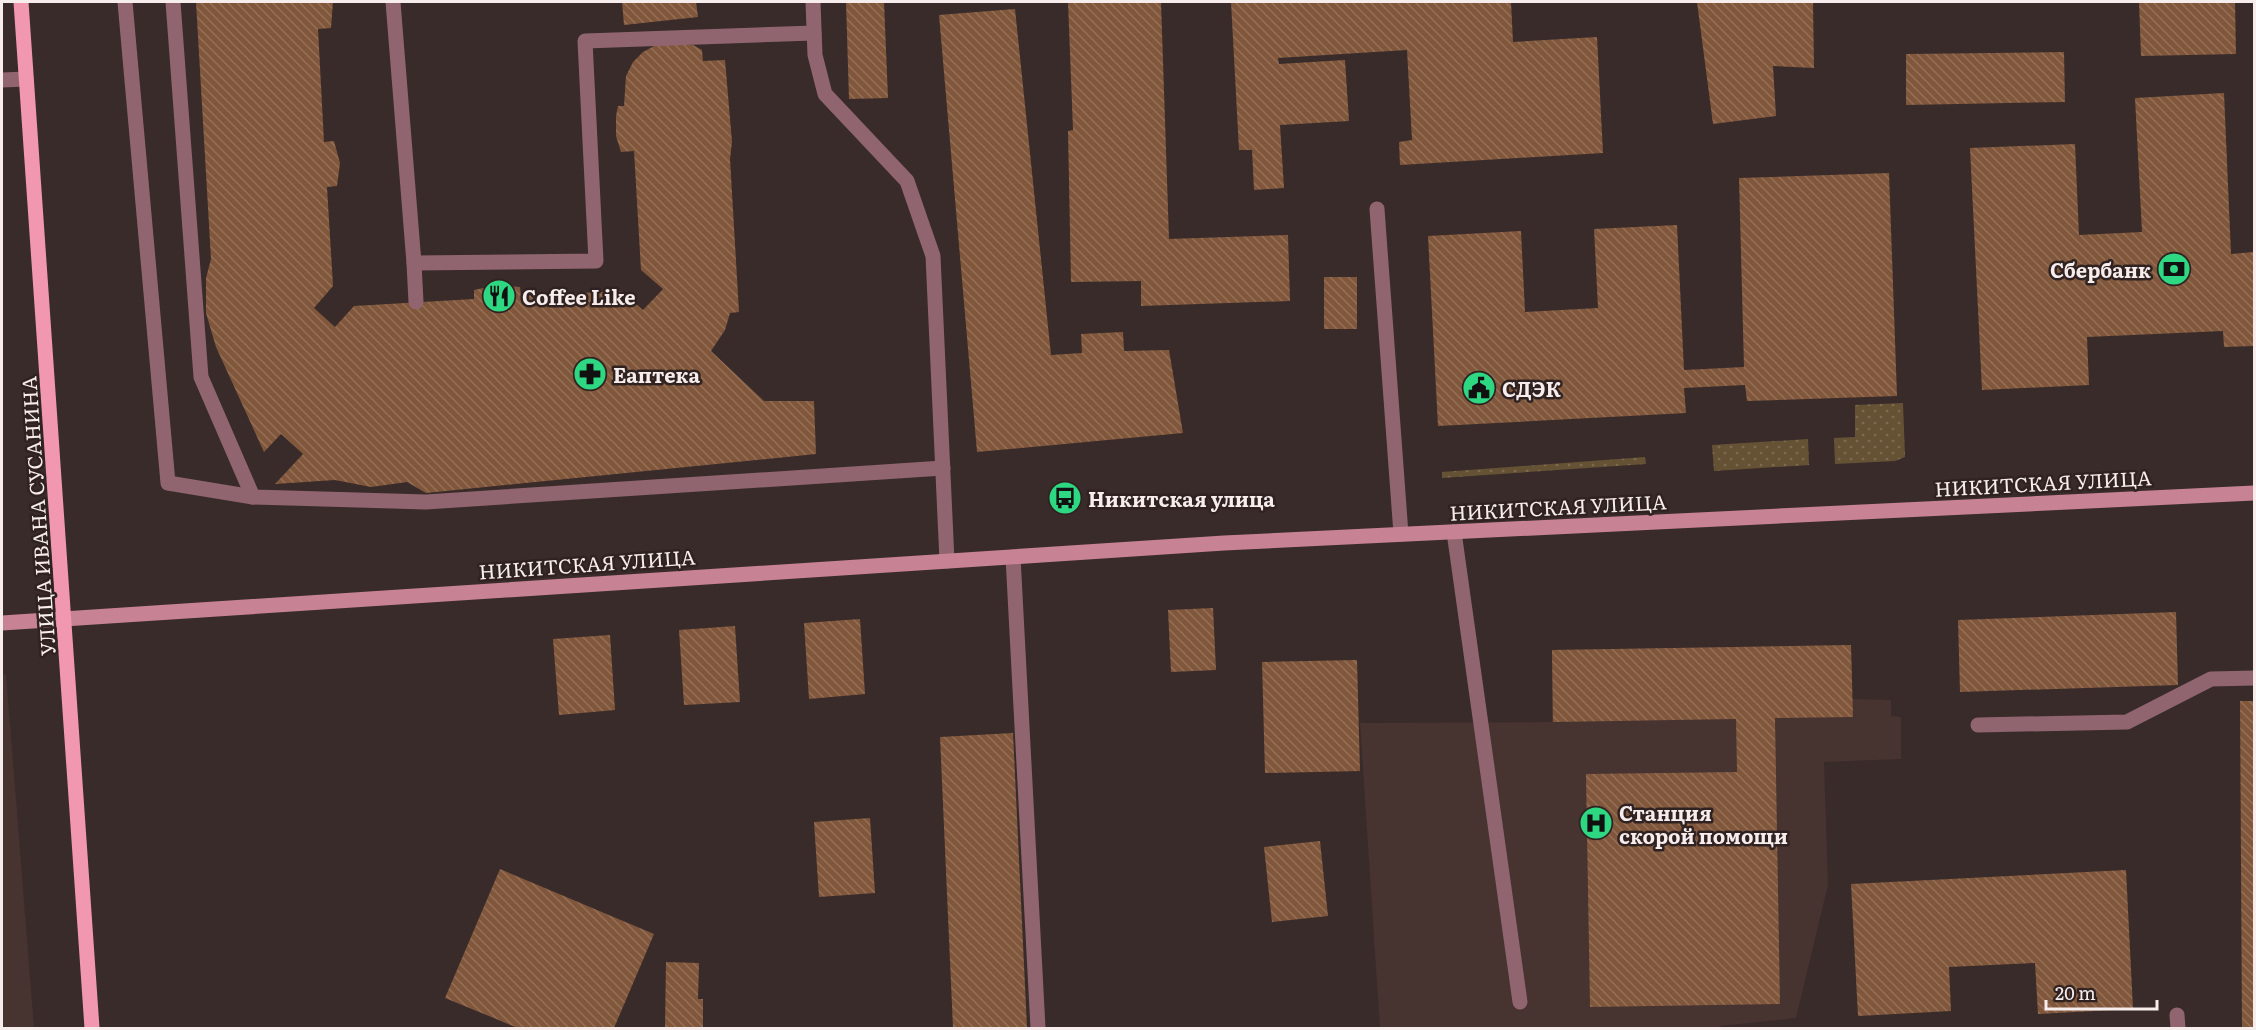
<svg xmlns="http://www.w3.org/2000/svg" width="2256" height="1030" font-family="Literata,serif">
	<style>
		.built { fill: #473330 }
		.grass { fill: url(#grass-dots) }
		.building { fill: url(#building-back-hatch) }
		.lines { fill: none; stroke-linecap: round; stroke-linejoin: round }
		.lane { stroke: #906570; stroke-width: 15 }
		.secondary { stroke: #c78294; stroke-width: 15 }
		.primary { stroke: #f198b0; stroke-width: 15 }
		.labels { text-anchor: middle; dominant-baseline: central; stroke-width: 5; stroke-linejoin: round; paint-order: stroke }
		.poi-label { font-size: 20px; font-weight: bold; fill: #f7edec; stroke: #2f2220; text-anchor: start }
		.street-label { font-size: 20px; fill: #f7edec; stroke: #2f2220 }
	</style>
	<defs>
		<pattern id="grass-dots" width="8" height="8" patternUnits="userSpaceOnUse" patternTransform="scale(1.5)"><rect width="8" height="8" fill="#655235"/><path d="M2 2h.1M6 6h.1" fill="none" stroke="#7c6b52" stroke-width="1.8" stroke-linecap="round"/></pattern>
		<pattern id="building-back-hatch" width="6" height="6" patternUnits="userSpaceOnUse" patternTransform="scale(1.5)"><rect width="6" height="6" fill="#81573c"/><path d="M-1 5l2 2M0 0l6 6M5-1l2 2" fill="none" stroke="#946f58"/></pattern>
	</defs>
	<rect width="100%" height="100%" fill="#392b29"/>
	<g class="built">
		<path d="M1851,645L1852,699L1891,700V716L1901,717V759L1824,762L1828,885L1796,1018L1721,1026L1720,1028H1380L1360,723L1552,722V650Z"/>
		<path d="M6,674L34,1028H2V675Z"/>
	</g>
	<g class="grass">
		<path d="M1903,403L1905,457L1895,461L1835,464L1834,438L1855,437V405Z"/>
		<path d="M1808,439L1809,465L1714,471L1712,445Z"/>
		<path d="M1645,457L1646,464L1442,478V472Z"/>
	</g>
	<g class="building">
		<path d="M196,2H333L331,28L318,29L324,142L334,141L340,163L337,186L327,187L333,286L314,308L335,327L354,306L474,299V290L497,285L520,287L521,296L621,291L643,310L663,289L641,270L634,151L621,152L616,136V116L618,106H624L626,76L633,62L643,52L656,45H693L702,50L703,61L725,60L732,142L730,159L739,312L730,313L725,330L711,351L764,401H814L816,454L426,493L407,482L371,487L335,480L275,484L303,454L281,434L264,452L216,347L206,313V278L211,259Z"/>
		<path d="M622,2H696L698,17L624,25Z"/>
		<path d="M846,2H884L888,98L849,99Z"/>
		<path d="M1068,2H1161L1169,239L1288,235L1290,301L1141,306V281L1071,282L1068,131L1073,130Z"/>
		<path d="M1231,2H1511L1513,42L1597,37L1603,153L1400,165L1399,142L1412,140L1407,50L1278,58L1279,64L1345,60L1349,121L1280,125L1284,188L1254,190L1252,150H1239Z"/>
		<path d="M1697,2H1813L1814,68L1773,66L1776,116L1713,124Z"/>
		<path d="M2139,2H2235L2236,54L2141,56Z"/>
		<path d="M1015,9L1051,355L1082,353L1081,334L1123,332L1124,351L1169,350L1183,433L977,452L939,15Z"/>
		<path d="M2064,52L2065,102L1906,105V54Z"/>
		<path d="M2224,93L2231,254L2254,252V346L2224,347L2223,331L2087,337L2089,385L1982,390L1970,148L2075,144L2079,235L2142,232L2135,98Z"/>
		<path d="M1889,173L1897,396L1747,401L1745,385L1684,388L1686,413L1438,426L1428,236L1521,231L1525,312L1598,308L1594,229L1677,225L1684,370L1744,367L1739,178Z"/>
		<rect x="1324" y="277" width="33" height="52"/>
		<path d="M1213,608L1216,670L1171,672L1168,610Z"/>
		<path d="M2176,612L2178,685L1960,692L1958,620Z"/>
		<path d="M860,619L865,694L809,699L804,623Z"/>
		<path d="M735,626L740,702L684,705L679,630Z"/>
		<path d="M610,635L615,710L559,715L553,639Z"/>
		<path d="M1851,645L1853,717L1775,718L1780,1004L1590,1007L1586,774L1737,772L1736,719L1553,722L1552,650Z"/>
		<path d="M1357,660L1360,771L1265,773L1262,662Z"/>
		<path d="M2240,701H2254V1028H2242Z"/>
		<path d="M1013,733L1027,1028H953L940,737Z"/>
		<path d="M870,818L875,893L819,897L814,822Z"/>
		<path d="M1320,841L1328,916L1272,922L1264,847Z"/>
		<path d="M500,869L654,934L614,1028H518L445,998Z"/>
		<path d="M2126,870L2133,1009L2038,1014L2035,963L1949,967L1951,1011L1858,1016L1851,884Z"/>
		<path d="M666,962L699,963L698,999H703V1028H665Z"/>
	</g>
	<g class="lines">
		<g class="lane">
			<path d="M125,2L168,483L253,497L426,502L943,468"/>
			<path d="M173,2L201,377L253,497"/>
			<path d="M393,2L414,263L596,261L585,41L814,33"/>
			<path d="M813,2L815,55L825,94L907,181L933,256L947,561"/>
			<path d="M2,80L26,79"/>
			<path d="M1377,209L1401,534"/>
			<path d="M414,263L416,302"/>
			<path d="M1454,532L1520,1002"/>
			<path d="M1013,557L1038,1028"/>
			<path d="M1978,725L2127,722L2211,679L2254,678"/>
			<path d="M2177,1015L2178,1028"/>
		</g>
		<path class="secondary" d="M2,623L1224,543L2254,493"/>
		<path class="primary" d="M21,2L92,1028"/>
	</g>
	<defs>
		<g id="bank-disc" transform="scale(1.725)"><circle r="9.5" fill="#2ed883" stroke="#2f2220"/><path d="M-6-4H6V4H-6ZM0-2.3a2.3 2.3 0 1 0 0 4.6a2.3 2.3 0 1 0 0-4.6Z" fill="#111"/></g>
		<g id="restaurant-disc" transform="scale(1.725)"><circle r="9.5" fill="#2ed883" stroke="#2f2220"/><path d="M-5-6h1v4h1v-4h1v4h1v-4h1v5L-1.5 .5V6h-2V.5L-5-1ZM5-6V6H3V1.5H1.5Q1.5-4 5-6Z" fill="#111"/></g>
		<g id="pharmacy-disc" transform="scale(1.725)"><circle r="9.5" fill="#2ed883" stroke="#2f2220"/><path d="M-2-6h4v4h4v4h-4v4h-4v-4h-4v-4h4Z" fill="#111"/></g>
		<g id="civic-disc" transform="scale(1.725)"><circle r="9.5" fill="#2ed883" stroke="#2f2220"/><path d="M-.6-6.5H3V-4.5H.6V-3L4-1V1h2V6H-6V1h2V-1L-.6-3ZM-1.2 2.5V6h2.4V2.5Z" fill="#111"/></g>
		<g id="bus-disc" transform="scale(1.725)"><circle r="9.5" fill="#2ed883" stroke="#2f2220"/><path d="M-5-6H5V4H4V6H2V4H-2V6H-4V4H-5ZM-3.5-4V0h7V-4ZM-3.5 1.2v1.5H-2V1.2ZM2 1.2v1.5H3.5V1.2Z" fill="#111"/></g>
		<g id="hospital-disc" transform="scale(1.725)"><circle r="9.5" fill="#2ed883" stroke="#2f2220"/><path d="M-5-5h3v3.5h4V-5h3V5h-3V1.5h-4V5h-3Z" fill="#111"/></g>
	</defs>
	<g fill-rule="evenodd">
		<use href="#bank-disc" x="2174" y="269"/>
		<use href="#restaurant-disc" x="499" y="296"/>
		<use href="#pharmacy-disc" x="590" y="374"/>
		<use href="#civic-disc" x="1479" y="388"/>
		<use href="#bus-disc" x="1065" y="498"/>
		<use href="#hospital-disc" x="1596" y="823"/>
	</g>
	<g class="labels">
		<g class="poi-label">
			<text x="2151" y="269" text-anchor="end">Сбербанк</text>
			<text x="522" y="296">Coffee Like</text>
			<text x="613" y="374">Еаптека</text>
			<text x="1502" y="388">СДЭК</text>
			<text x="1088" y="498">Никитская улица</text>
			<text x="1619" y="812">Станция<tspan x="1619" dy="23">скорой помощи</tspan></text>
		</g>
		<g class="street-label">
			<text transform="translate(2043 482) rotate(-3)">НИКИТСКАЯ УЛИЦА</text>
			<text transform="translate(1558 506) rotate(-3)">НИКИТСКАЯ УЛИЦА</text>
			<text transform="translate(37 516) rotate(-94)">УЛИЦА ИВАНА СУСАНИНА</text>
			<text transform="translate(587 563) rotate(-4)">НИКИТСКАЯ УЛИЦА</text>
		</g>
	</g>
	<rect width="2256" height="1030" fill="none" stroke="#f7edec" stroke-width="6"/>
	<path d="M2046 1000v9h111v-9" fill="none" stroke="#f7edec" stroke-width="3"/>
	<text x="2055" y="1000" font-size="18" fill="#f7edec" stroke="#2f2220" stroke-width="4.5" paint-order="stroke">20 m</text>
</svg>
